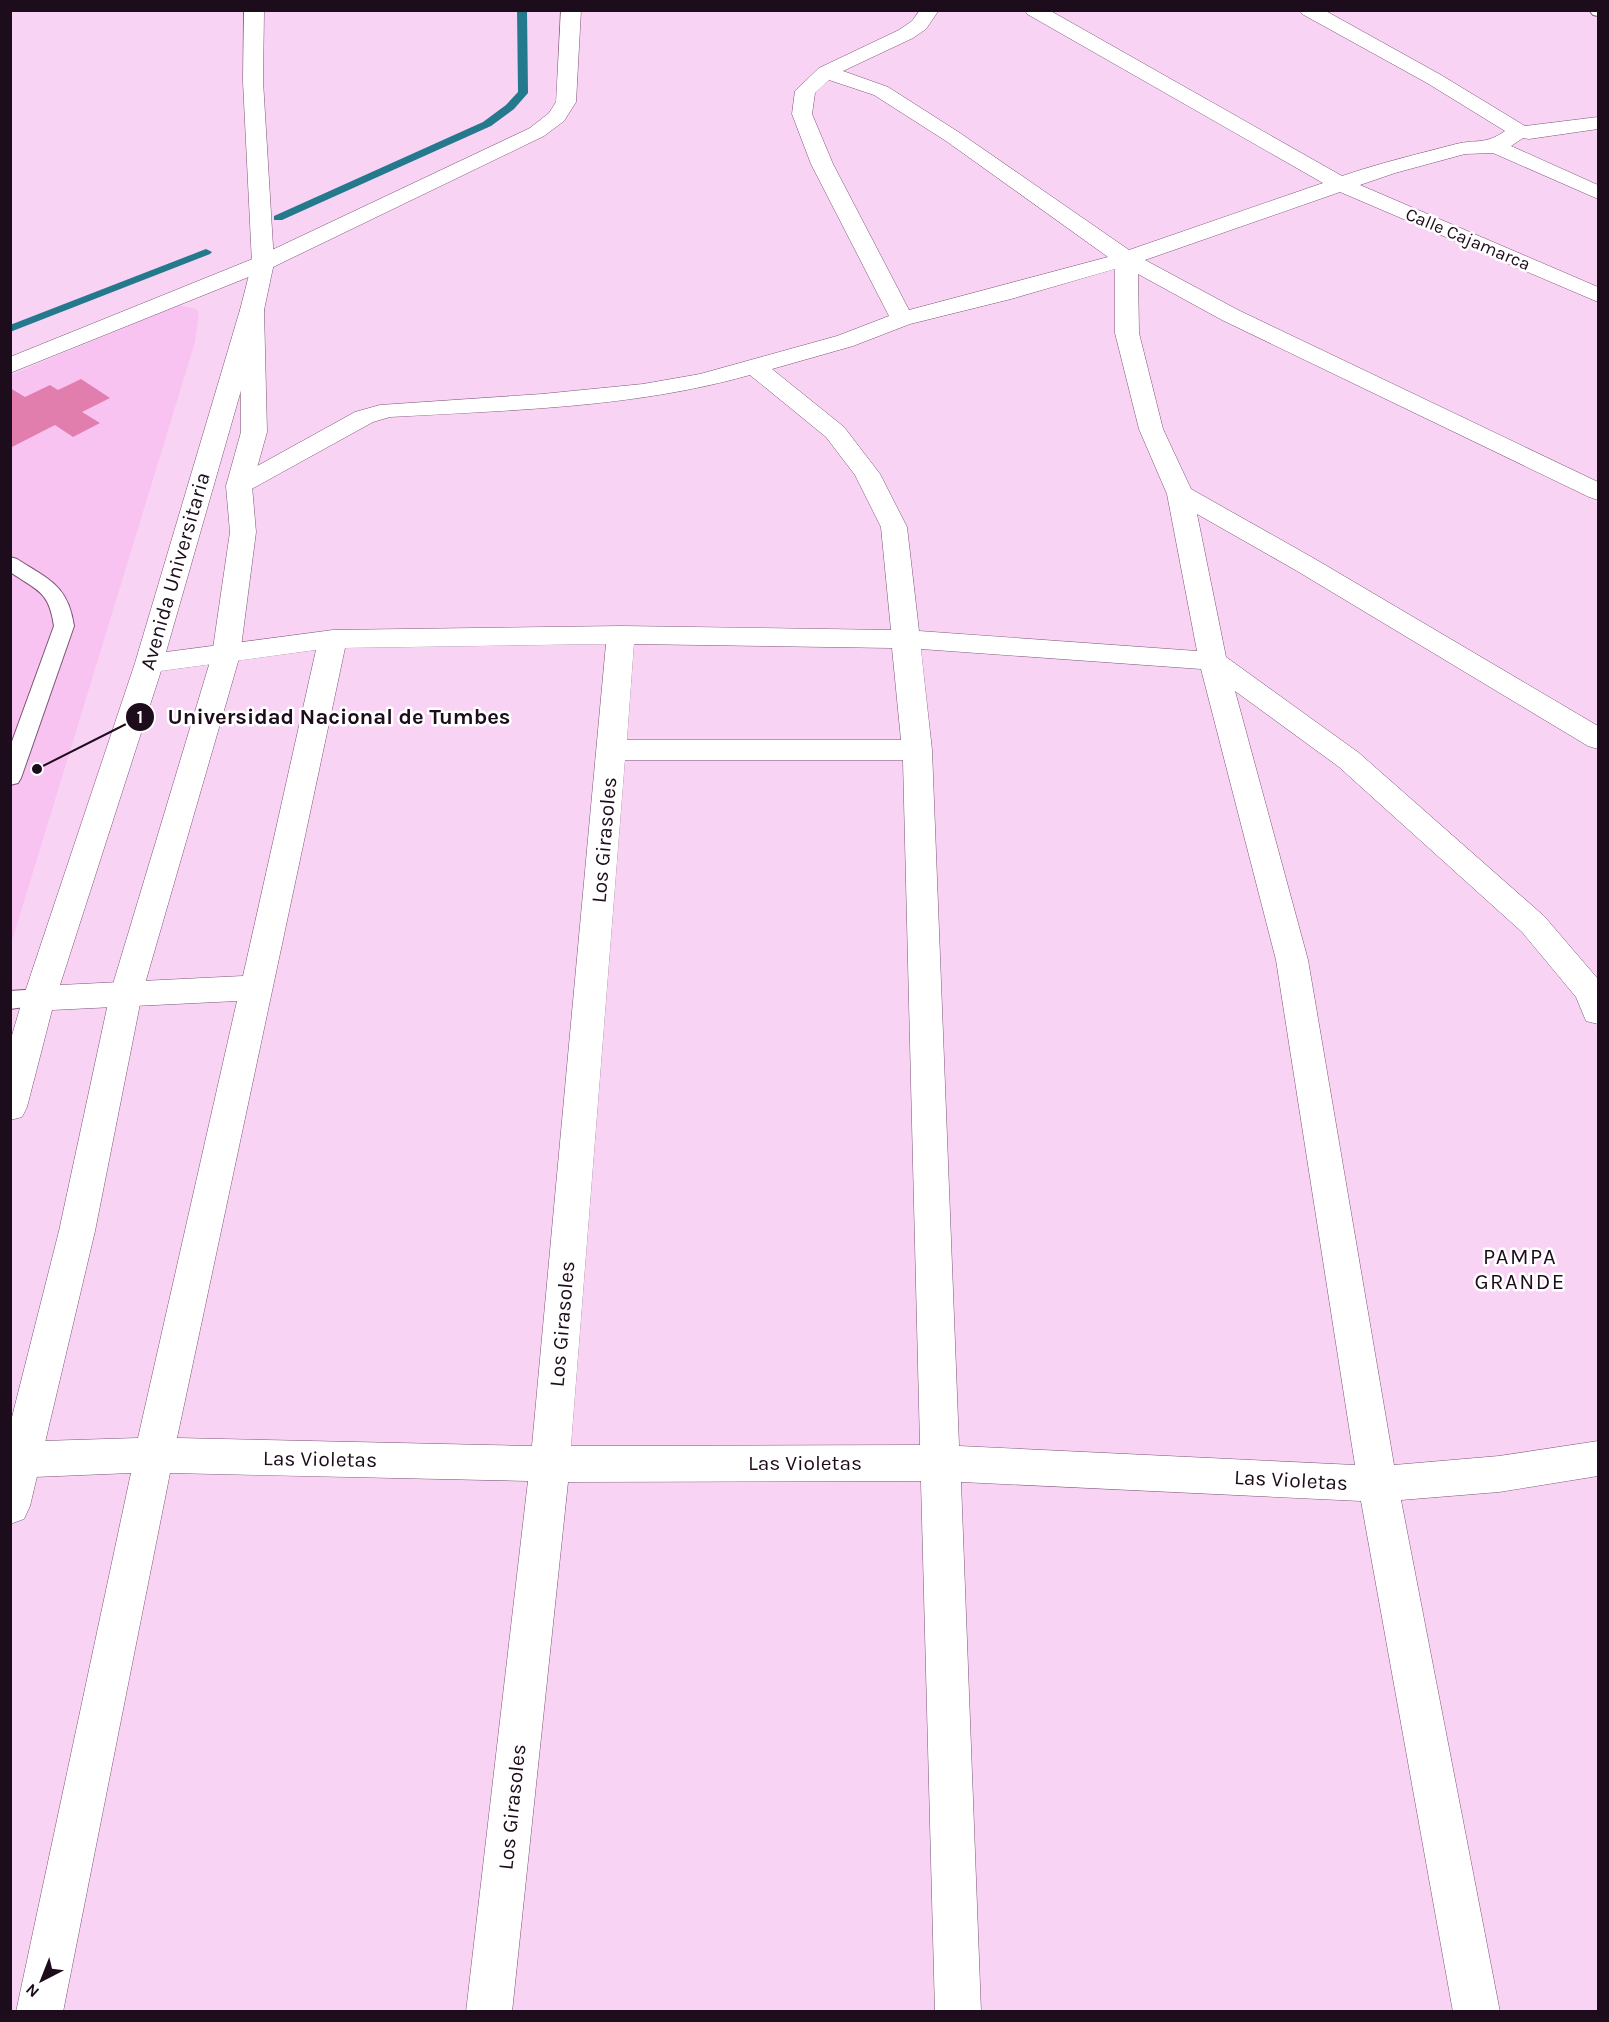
<svg xmlns="http://www.w3.org/2000/svg" width="1609" height="2022" font-family="Karla,sans-serif">
	<style>
		.built { fill: #f8c3f1 }
		.lines { fill: none; stroke-linecap: round; stroke-linejoin: round }
		.stream { fill: #24798c; fill-rule: evenodd }
		.building { fill: #e27eae }
		.service-casing { stroke: #7d5478; stroke-width: 2 }
		.minor-casing { stroke: #7d5478; stroke-width: 1 }
		.secondary-casing { stroke: #7d5478; stroke-width: 1 }
		.service { fill: #fff; fill-rule: evenodd }
		.minor { fill: #fff; fill-rule: evenodd }
		.secondary { fill: #fff; fill-rule: evenodd }
		.labels { text-anchor: middle; dominant-baseline: central; stroke-width: 5; stroke-linejoin: round; paint-order: stroke }
		.far-street-label { font-size: 18px; fill: #1d0c1b; stroke: #fff }
		.street-label { font-size: 21px; fill: #1d0c1b; stroke: #fff }
		.neighbourhood-label { font-size: 22px; letter-spacing: 1.5px; fill: #1d0c1b; stroke: #fff }
		.leader { fill: none; stroke: #1d0c1b; stroke-width: 2 }
		.callout-dot { fill: #1d0c1b; stroke: #fff; stroke-width: 2 }
		.mark-label { font-size: 18px; text-anchor: middle; font-weight: bold; fill: #fff }
		.callout-label { font-size: 22px; text-anchor: middle; font-weight: bold; fill: #1d0c1b; stroke: #fff; stroke-width: 5; stroke-linejoin: round; paint-order: stroke }
	</style>
	<rect width="100%" height="100%" fill="#f9d3f4"/>
	<path class="built" d="M179,305L196,309L199,313L195,342L11,944V375Z"/>
	<g class="lines">
		<g class="stream">
			<path d="M517,10H527L528,93L514,109L491,126L282,220H274V216L483,122L506,105L518,92Z"/>
			<path d="M206,249L212,252L210,254L10,332V325Z"/>
		</g>
	</g>
	<path class="building" d="M81,379L110,398L82,412L100,423L73,437L55,425L10,448V388L25,397L50,385L58,390Z"/>
	<g class="lines">
		<g class="service-casing">
			<g id="service">
				<path d="M1589,10H1598V16L1593,15Z"/>
				<path d="M10,557L17,559C49,580 68,585 74,626L21,778L18,783L10,785V747L54,626C49,591 38,591 10,572Z"/>
				<path d="M39,989L47,992L51,998L47,1004L10,1009V991Z"/>
			</g>
		</g>
		<g class="minor-casing">
			<g id="minor">
				<path d="M561,10H581L576,102L564,121L544,136L271,268L10,373V357L255,258L530,128L549,113L556,102Z"/>
				<path d="M920,10H939L926,29L913,38L843,71L888,87L960,133L1129,250L1323,183L1027,14L1025,10H1049L1342,176C1380,163 1418,154 1456,144C1477,139 1485,145 1505,131L1427,83L1302,14L1300,10H1324L1441,75L1525,126L1598,117V129L1529,139L1523,138L1511,146L1598,185V199L1493,153L1465,154L1395,173L1360,185L1598,287V302L1340,192L1145,260L1238,310L1598,482V500L1589,497L1222,320L1138,274L1139,333L1163,429L1191,489L1315,559L1598,726V749L1588,746L1297,571L1197,514L1226,657L1359,753L1544,916L1598,979V1024L1586,1021L1576,997L1522,932L1339,767L1235,691L1308,960L1394,1465L1499,1456L1598,1441V1476L1499,1492L1401,1500L1500,2012H1453L1361,1501L961,1482L981,2012H935L921,1481L568,1482L512,2012H466L528,1481L170,1473L63,2012H16L131,1473L10,1478V1442L138,1438L237,1001L52,1010L27,1107L22,1117L10,1120V1042L23,998L135,663L240,310L244,305L252,303L260,305L264,310L166,652L333,630L621,626L891,630L881,527L855,475L826,437L750,375C633,408 511,410 390,417L373,422L248,491L239,494L230,491L226,486L230,481L355,412L380,405L542,394L643,384L700,374L837,336L889,316L811,164L792,114L795,91L819,68L899,30L912,21ZM829,80L874,95L946,141L1108,257L909,310L833,164L812,114L815,93ZM1115,269V333L1139,429L1167,494L1197,651L919,631L907,527L880,474L844,427L772,369L853,346L910,324L1011,299ZM606,644L532,1446L177,1438L345,648ZM634,644L892,648L901,740H627ZM921,649L1201,669L1276,960L1355,1465L959,1446L932,750ZM316,650L243,976L60,985L161,671ZM625,760H903L920,1445L571,1446Z"/>
			</g>
		</g>
		<g class="secondary-casing">
			<path id="secondary" d="M244,10H264L263,81L274,263L264,310L267,432L252,486L256,532L240,655L142,994L95,1231L30,1506L24,1519L10,1524V1425L59,1231L110,994L212,655L230,532L226,486L241,432L240,310L252,263L243,81Z"/>
		</g>
		<use href="#service" class="service"/>
		<use href="#minor" class="minor"/>
		<use href="#secondary" class="secondary"/>
	</g>
	<g class="labels">
		<g class="far-street-label">
			<text transform="translate(1468 239) rotate(23)">Calle Cajamarca</text>
		</g>
		<g class="street-label">
			<text transform="translate(175 571) rotate(-74)">Avenida Universitaria</text>
			<text transform="translate(604 840) rotate(-85)">Los Girasoles</text>
			<text transform="translate(562 1324) rotate(-85)">Los Girasoles</text>
			<text transform="translate(320 1459) rotate(1)">Las Violetas</text>
			<text x="805" y="1463">Las Violetas</text>
			<text transform="translate(1291 1480) rotate(3)">Las Violetas</text>
			<text transform="translate(512 1807) rotate(-84)">Los Girasoles</text>
		</g>
		<g class="neighbourhood-label">
			<text x="1520" y="1257">PAMPA<tspan x="1520" dy="25">GRANDE</tspan></text>
		</g>
	</g>
	<path class="leader" d="M37 769L140 717"/>
	<g class="callout-dot">
		<circle cx="37" cy="769" r="6"/>
		<circle cx="140" cy="717" r="15"/>
	</g>
	<g class="mark-label">
		<text x="140" y="723">1</text>
	</g>
	<g class="callout-label">
		<text x="339" y="724">Universidad Nacional de Tumbes</text>
	</g>
	<rect width="1609" height="2022" fill="none" stroke="#1d0c1b" stroke-width="24"/>
	<g transform="translate(42 1980) rotate(222)" stroke="#ffffff" stroke-width="4.5" paint-order="stroke">
	<path d="M0-4.5L10 22L0 15L-10 22Z" fill="#1d0c1b"/>
	<text y="-9" font-size="16" font-weight="bold" text-anchor="middle" fill="#1d0c1b">N</text>
	</g>
</svg>
